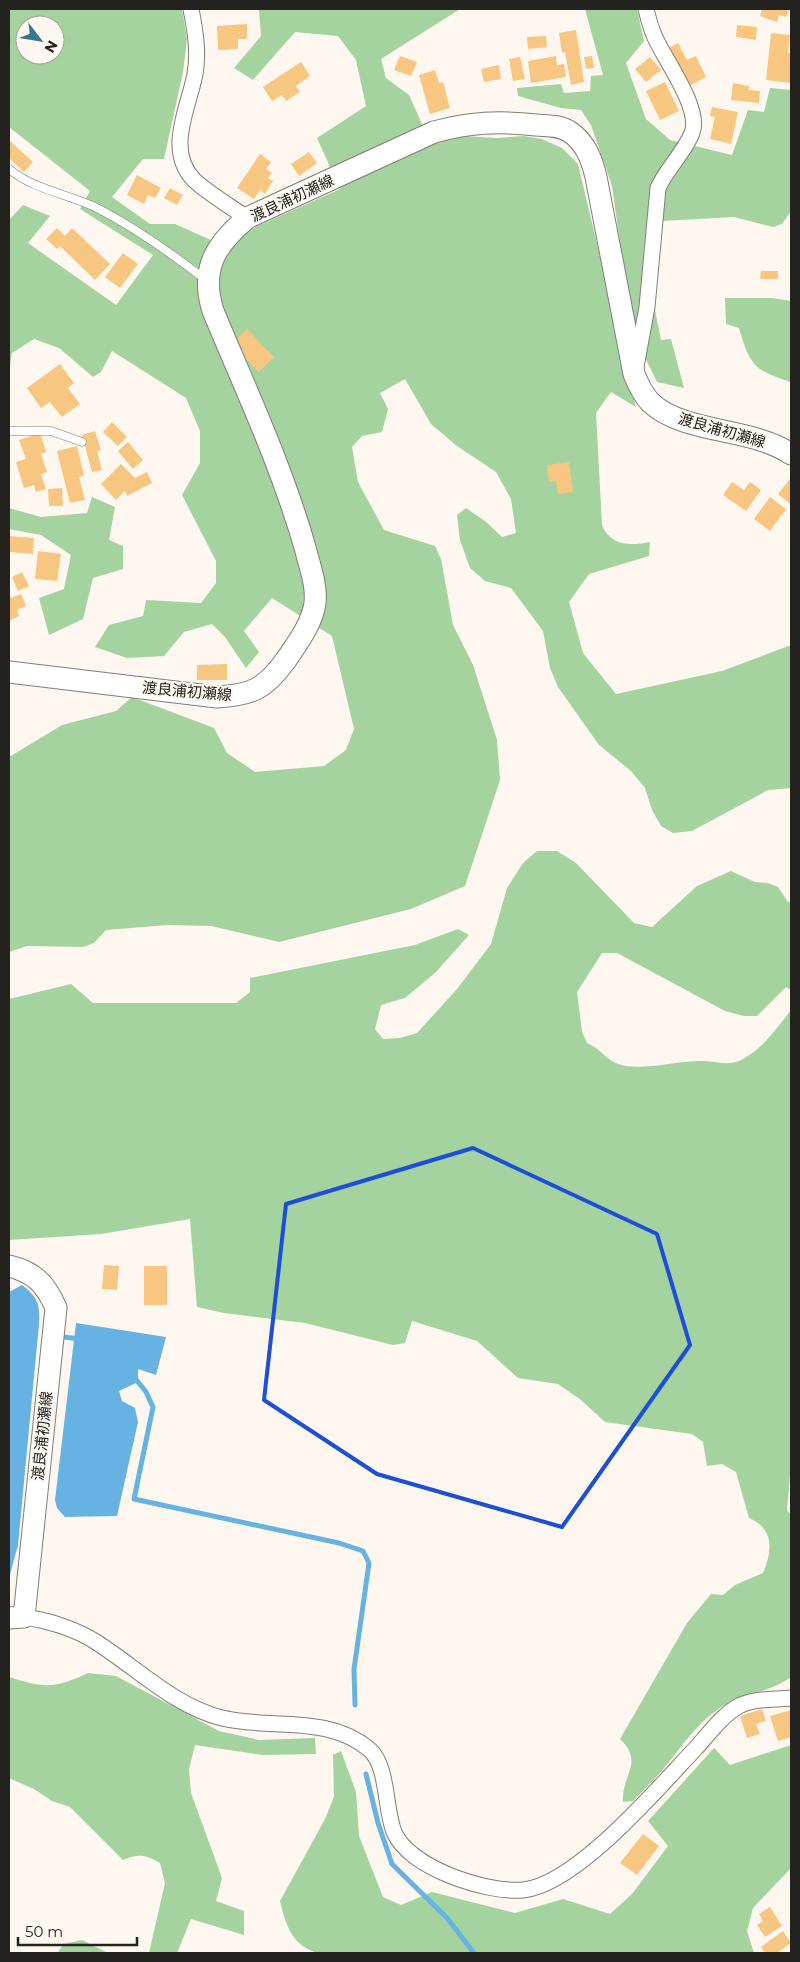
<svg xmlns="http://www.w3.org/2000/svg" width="800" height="1962" font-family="Montserrat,'Noto Sans JP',sans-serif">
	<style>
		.green { fill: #a4d3a0; fill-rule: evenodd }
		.water { fill: #66b2e3 }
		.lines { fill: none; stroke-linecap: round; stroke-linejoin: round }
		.stream { stroke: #66b2e3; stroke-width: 5 }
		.building { fill: #f7c680 }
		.lane-casing { stroke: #827d75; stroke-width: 9 }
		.street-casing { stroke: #827d75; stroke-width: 17 }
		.secondary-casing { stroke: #827d75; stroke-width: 23 }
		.lane { stroke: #fff; stroke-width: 8 }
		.street { stroke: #fff; stroke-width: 15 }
		.secondary { stroke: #fff; stroke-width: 21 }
		.marked { fill: none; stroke: #1d4ed8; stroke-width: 4; stroke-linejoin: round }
		.labels { text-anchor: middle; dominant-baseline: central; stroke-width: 4; stroke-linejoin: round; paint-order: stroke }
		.street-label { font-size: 15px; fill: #24221f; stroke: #fdf7ef }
	</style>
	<rect width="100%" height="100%" fill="#fdf7ef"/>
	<g class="green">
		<path d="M9,9H182L187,39L183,72L164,159H143L112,197L150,224H175L231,249L247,231L340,189L317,138L366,106L356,60L338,36L295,32L253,80L234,68L261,36L259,9H460L381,59L386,78L409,95L430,142L463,136L497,138L524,136L542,139L562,148L578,164L636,407L611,392L596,413L602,525C611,546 630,546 650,542L649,556L589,574L569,602L583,653L616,694L722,671L791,645V788L768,790L692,831L673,833L661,826L652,810L645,788L631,771L599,745L558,687L550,668L543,631L511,588L485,581L470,568L460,540L457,515L466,508L485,521L502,537L516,533L511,499L496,472L457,446L431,424L405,379L380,393L388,409L382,432L362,436L352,447L358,482L384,530L435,546L441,559L453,625L473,665L497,740L500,780L465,886L411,909L279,942L211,926L168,925L106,930L94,943L83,947L27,946L9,952V757L62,725L116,711L132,697L214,728L227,753L255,772L324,766L346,750L354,729L332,636L272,598L244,631L259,652L246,668L225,637L212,624L184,632L164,656L127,658L95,647L109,625L143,616L146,600L201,603L216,583V561L182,495L200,463V431L186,398L112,351L101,372L93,377L59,348L34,339L12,353L9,372V220L23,205L50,216L28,243L116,305L153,255L80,209L90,191L9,127ZM25,25H55V55H25Z"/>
		<path d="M585,9H637L644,41L626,63L646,119L670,140L732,155L748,110L764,112L770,88L791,90V211L782,224L773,227L734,217L661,221L641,308L655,310L661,340L671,339L684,388L657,382L633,333L612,186L591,125L581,110L561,108L518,96L517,88L561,84L564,93L590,91L591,76L603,75Z"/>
		<path d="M725,298H772L791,301V382C754,370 750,366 739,328L726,324Z"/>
		<path d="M92,497L115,507L109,540L123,546V569L93,578L83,619L49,635L39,598L64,589L71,555L41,535L9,529V508L41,517L87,513Z"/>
		<path d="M537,851H557L576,863L634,923L652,927L697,886L731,871L755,882L768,883L778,887L788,902H791V990L786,987L757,1016H744L725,1011L617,953H602L577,992L582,1032L587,1043C600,1048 605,1059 618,1064C640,1072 678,1060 702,1061C715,1061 731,1067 743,1059C763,1048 777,1028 791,1010V1463L787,1510L791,1515V1677C771,1692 742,1694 720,1708C697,1723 682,1746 665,1767C655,1779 644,1790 633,1801L623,1802C621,1775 645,1763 620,1739L687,1623L711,1594L723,1595L735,1585L763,1573C772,1552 775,1529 749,1518L736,1472L722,1464L707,1466L703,1442L692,1434L605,1422L581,1400L558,1384L518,1378L477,1341L412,1321L405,1343L393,1345L305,1323L224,1313L197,1307L190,1219L101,1234L9,1240V999L71,984L93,1003H236L250,992V978L415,945L458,929L469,935L436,972L405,998L381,1005L375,1029L383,1039L400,1038L417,1033L457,989L491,944L507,888L523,863Z"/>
		<path d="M88,1673L116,1676L219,1731L259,1740L315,1738L316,1754L262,1755L195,1745L189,1769L191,1793L222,1878L216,1901L244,1911V1935L191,1919L177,1953H149L165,1883L160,1863C147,1855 138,1853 123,1860L70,1807L52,1801L34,1789L9,1778V1677C44,1688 54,1689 88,1673Z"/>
		<path d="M791,1745V1868L753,1908L747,1931L754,1953H319C292,1947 286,1925 280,1901L325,1819L334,1797L333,1755L341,1751L356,1792L359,1836L383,1897L401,1905L432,1892L515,1913L563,1899L610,1914L632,1894L668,1846L648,1821L714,1748L730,1765Z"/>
		<path d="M82,1940L108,1953H57L64,1944Z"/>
	</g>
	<g class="water">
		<path d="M22,1285C38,1297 40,1305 39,1324L18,1545L9,1578V1292Z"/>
		<path d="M76,1323L166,1337L156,1375L138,1369V1382L119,1391L122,1401L135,1408L138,1422L117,1516L65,1517L57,1508L55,1500Z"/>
	</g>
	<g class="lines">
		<g class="stream">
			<path d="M64,1337L79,1339"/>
			<path d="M135,1378L146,1392L153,1407L134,1499L339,1543L363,1551L369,1563L354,1669L355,1705"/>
			<path d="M366,1774L378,1823L392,1864L447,1918L474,1953"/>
		</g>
	</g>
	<g class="building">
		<path d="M762,9H789L786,17L779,15L777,22L760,16Z"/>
		<path d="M247,24V39H238V49L218,50L217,26Z"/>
		<path d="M737,25L757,27L756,40L736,37Z"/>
		<path d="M576,30L584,82L571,85L565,52L562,53L559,33Z"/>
		<path d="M771,33L790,35L788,53H791V83L766,80Z"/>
		<path d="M546,36L547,47L528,49L527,37Z"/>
		<path d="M678,43L687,60L696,56L706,77L687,87L668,48Z"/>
		<path d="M400,56L417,62L411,76L394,70Z"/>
		<path d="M556,56L557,65L564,64L566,77L531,83L528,61Z"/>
		<path d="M592,56L594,68L586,69L584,57Z"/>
		<path d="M520,57L525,79L513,81L509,59Z"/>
		<path d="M650,57L661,70L646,82L635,69Z"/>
		<path d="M301,62L310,76L296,86L300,92L286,101L282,95L272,101L263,87Z"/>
		<path d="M499,65L501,79L484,82L481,69Z"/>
		<path d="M435,70L439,83L443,82L450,108L430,114L419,75Z"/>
		<path d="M665,82L679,111L660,120L646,91Z"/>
		<path d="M733,83L749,86V90L760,91L759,103L731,100Z"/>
		<path d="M712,107L738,112L731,144L710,139L715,117L710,116Z"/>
		<path d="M9,140L33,162L24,172L9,158Z"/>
		<path d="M309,152L317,163L299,176L291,164Z"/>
		<path d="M260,154L271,162L266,169L272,173L268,178L273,181L265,194L260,190L254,199L237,188Z"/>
		<path d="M137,175L161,188L155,198L148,195L144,204L127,195Z"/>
		<path d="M170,188L183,195L177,205L164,198Z"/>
		<path d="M57,228L65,236L72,228L110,264L95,280L60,246L57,249L46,239Z"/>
		<path d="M123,253L138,264L120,288L105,277Z"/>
		<path d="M761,271H778V279H760Z"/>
		<path d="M247,329L274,357L259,372L239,352L243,348L236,340Z"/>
		<path d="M60,364L74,383L68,388L80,404L62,417L50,402L41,408L27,388Z"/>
		<path d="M112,422L127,437L118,446L103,432Z"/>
		<path d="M95,431L101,450L97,451L102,470L92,472L82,435Z"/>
		<path d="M40,433L46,452L41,454L47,472L41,474L46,489L36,492L34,485L24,488L16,462L26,459L19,440Z"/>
		<path d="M128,442L143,460L133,469L118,451Z"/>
		<path d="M77,446L84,476L79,477L85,500L70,503L57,451Z"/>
		<path d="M569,462L573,492L558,494L556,481L549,482L547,465Z"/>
		<path d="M121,464L135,478L147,472L152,483L127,496L125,491L116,500L101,484Z"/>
		<path d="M790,479L791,480L790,504L778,494Z"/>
		<path d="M732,482L744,490L750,482L761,490L746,511L723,495Z"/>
		<path d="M62,488L63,506H49L48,489Z"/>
		<path d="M770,497L786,509L770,531L754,519Z"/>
		<path d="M9,536L34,538L33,554L9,552Z"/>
		<path d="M38,551L61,554L57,581L35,579Z"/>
		<path d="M22,572L29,586L18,591L12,577Z"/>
		<path d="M9,592L11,598L21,594L26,606L17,610L19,616L9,621Z"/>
		<path d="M227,664V680H197V665Z"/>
		<path d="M104,1265L119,1266L117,1290L102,1289Z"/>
		<rect x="144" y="1266" width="23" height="39"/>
		<path d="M762,1709L766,1721L756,1724L760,1734L747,1738L740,1716Z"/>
		<path d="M791,1710V1737L778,1741L770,1716Z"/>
		<path d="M643,1834L659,1846L637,1875L620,1863Z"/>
		<path d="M770,1907L782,1926L765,1937L757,1925L763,1921L759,1914Z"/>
		<path d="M783,1931L791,1943L777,1953H765L761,1947Z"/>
	</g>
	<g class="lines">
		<g class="lane-casing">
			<g id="lane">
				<path d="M9,169C34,190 69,194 97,208C136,228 171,253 206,280"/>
				<path d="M9,431H51L82,442"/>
			</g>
		</g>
		<g class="street-casing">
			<g id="street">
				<path d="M191,9C195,30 199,52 195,74C189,107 165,150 194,180C209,194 230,206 247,218"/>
				<path d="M636,367L647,307L658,188C667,168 684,153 692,133C702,108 663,58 654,35C650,26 648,17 646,9"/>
				<path d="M24,1617C47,1620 76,1629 96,1642C137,1668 174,1706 222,1718C272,1730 328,1714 370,1750C388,1766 385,1810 394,1832C409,1868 486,1893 523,1890C576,1885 658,1788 695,1749C708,1735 722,1715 739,1706C754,1698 775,1700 791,1698"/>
			</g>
		</g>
		<g class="secondary-casing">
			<g id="secondary">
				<path d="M9,672L217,697C252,695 265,689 286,660C298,642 312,624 315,603C317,586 310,567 306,551C283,469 246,390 213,311C200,269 215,245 247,218L434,132C471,122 498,121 536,125C548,126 560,125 570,132C586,143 592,160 596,177L634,374C638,384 643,395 651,403C685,434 751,427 791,454"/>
				<path d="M9,1266C34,1272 46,1284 56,1308L24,1617L9,1618"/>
			</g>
		</g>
		<use href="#lane" class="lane"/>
		<use href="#street" class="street"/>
		<use href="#secondary" class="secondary"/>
	</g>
	<path class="marked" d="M473,1148L657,1234L690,1345L562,1527L377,1474L264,1400L286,1204Z"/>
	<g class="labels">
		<g class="street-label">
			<text transform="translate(292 198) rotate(-25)">渡良浦初瀬線</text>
			<text transform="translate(722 430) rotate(16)">渡良浦初瀬線</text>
			<text transform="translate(187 691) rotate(5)">渡良浦初瀬線</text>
			<text transform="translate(42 1436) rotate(-84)">渡良浦初瀬線</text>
		</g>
	</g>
	<rect width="800" height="1962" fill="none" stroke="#24221f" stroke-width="20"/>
	<g transform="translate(40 40) rotate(121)"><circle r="24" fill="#fdf7ef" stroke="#a6a29c"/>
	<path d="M0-4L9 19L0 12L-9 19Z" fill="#37788b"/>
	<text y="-8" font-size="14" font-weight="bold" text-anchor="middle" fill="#24221f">N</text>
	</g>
	<path d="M18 1937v8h119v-8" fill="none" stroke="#24221f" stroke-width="2.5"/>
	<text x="25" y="1937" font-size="15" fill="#24221f" stroke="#fdf7ef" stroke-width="4" paint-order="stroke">50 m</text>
</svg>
